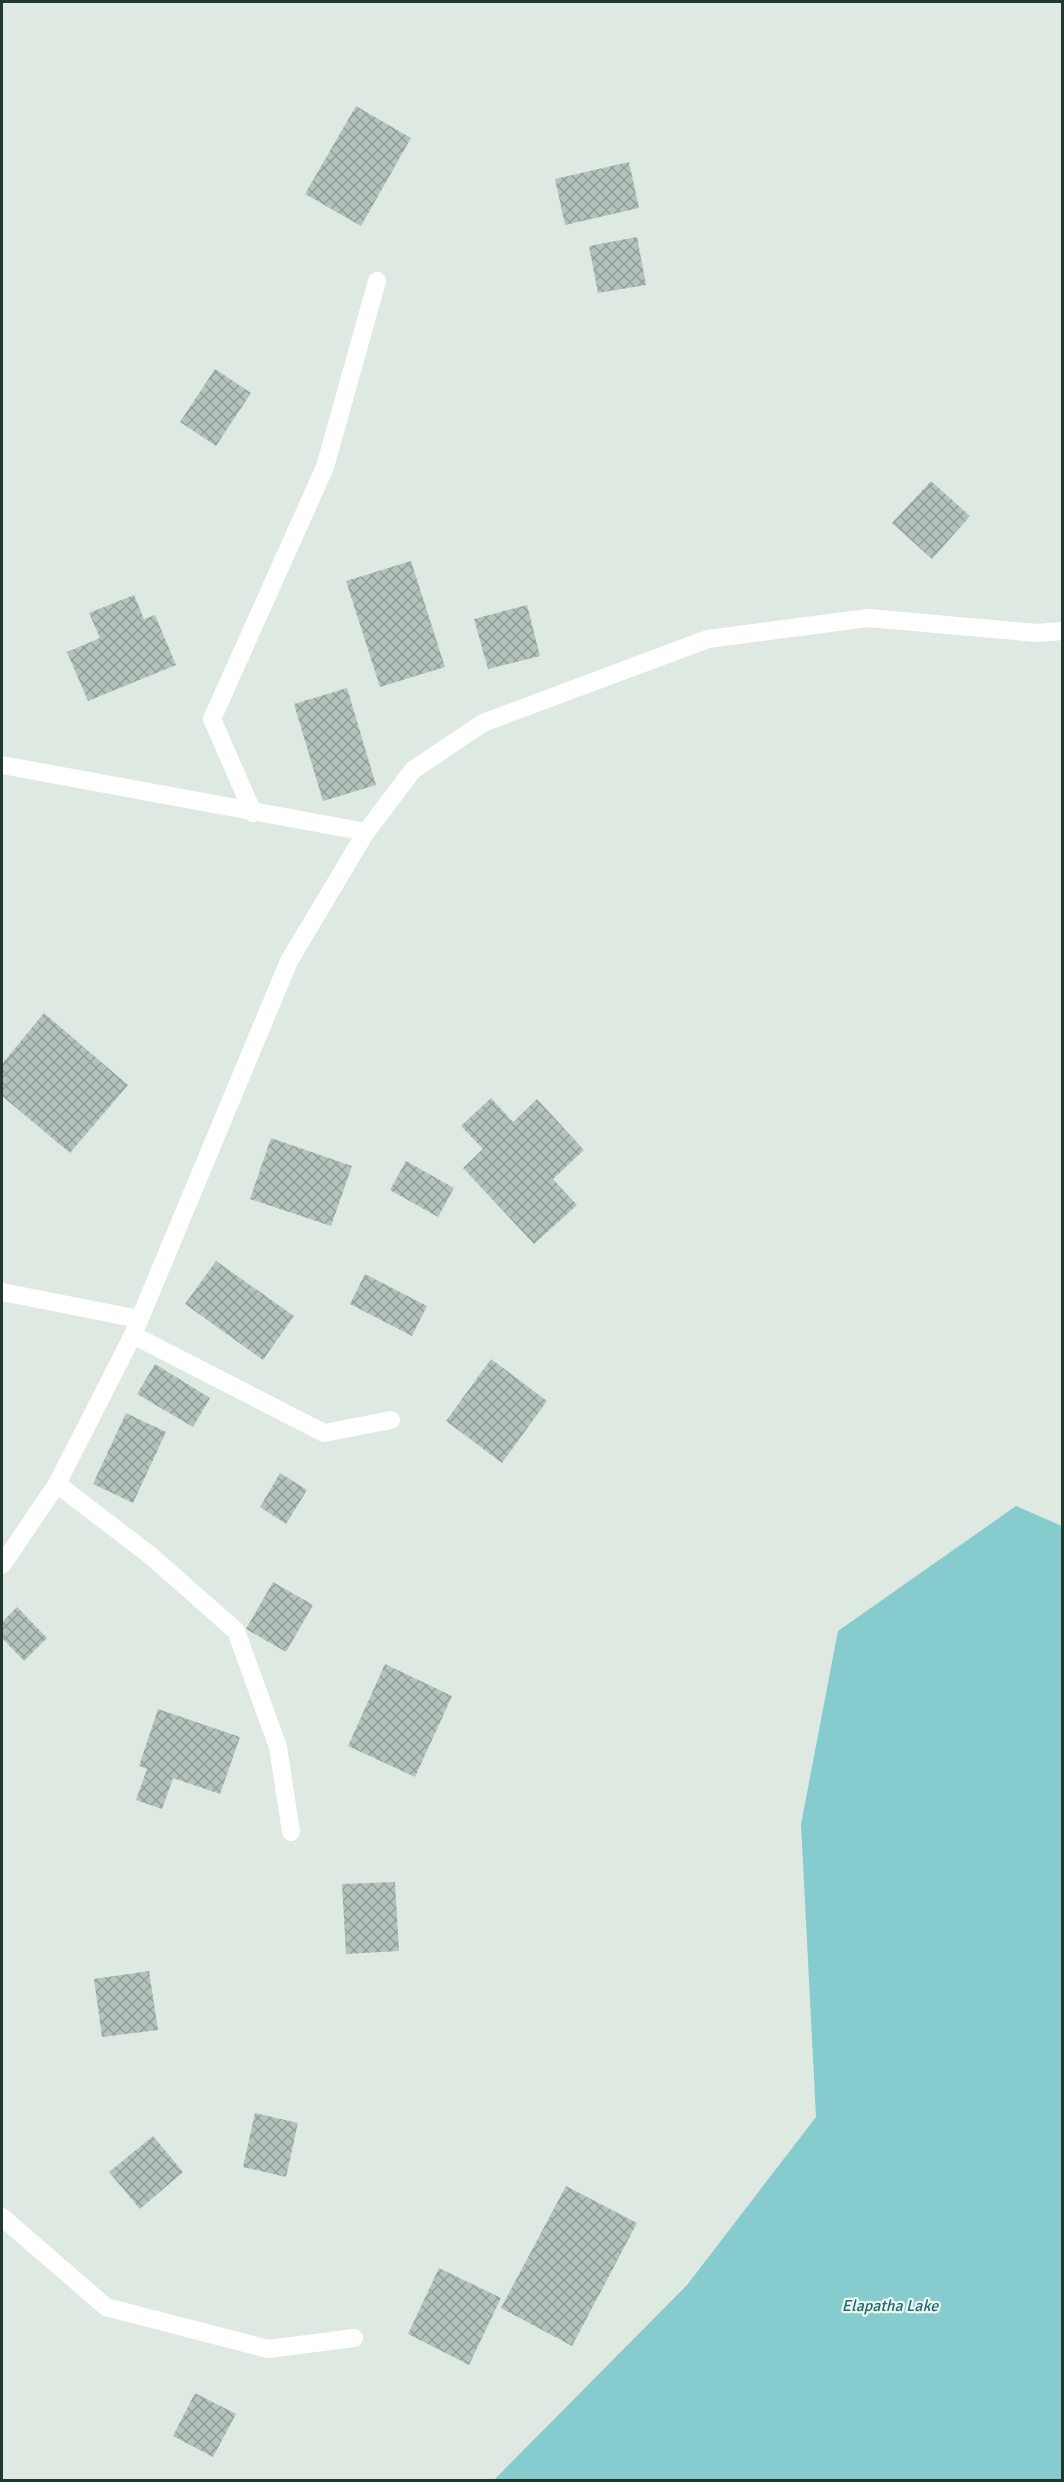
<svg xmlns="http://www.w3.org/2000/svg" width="1064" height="2482" font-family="Signika,sans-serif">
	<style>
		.water { fill: #86cbcd }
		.building { fill: url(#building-cross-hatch) }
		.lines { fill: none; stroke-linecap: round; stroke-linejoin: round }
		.minor { stroke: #fff; stroke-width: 18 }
		.labels { text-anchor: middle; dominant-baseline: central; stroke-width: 4.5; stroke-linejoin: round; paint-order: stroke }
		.water-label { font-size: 16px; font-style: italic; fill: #1d6d71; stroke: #eef6f1 }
	</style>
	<defs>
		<pattern id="building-cross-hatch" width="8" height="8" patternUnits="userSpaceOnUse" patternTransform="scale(1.5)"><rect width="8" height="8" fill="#b3c3bb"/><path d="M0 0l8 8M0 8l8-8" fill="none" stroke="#919f98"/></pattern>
	</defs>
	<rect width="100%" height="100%" fill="#dee9e2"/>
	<path class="water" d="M1016,1506L1062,1526V2480H494L687,2285L816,2117L801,1824L838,1631Z"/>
	<g class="building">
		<path d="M356,106L411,138L361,226L305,194Z"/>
		<path d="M629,162L639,208L565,225L555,179Z"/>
		<path d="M637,237L646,285L598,293L589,246Z"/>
		<path d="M215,369L251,393L216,446L180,422Z"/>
		<path d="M931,481L970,516L932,559L892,523Z"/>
		<path d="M411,561L445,667L380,687L346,581Z"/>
		<path d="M134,595L144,619L155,615L176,665L88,701L67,652L100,638L89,613Z"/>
		<path d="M527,605L540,656L488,669L474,619Z"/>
		<path d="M347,688L376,785L323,801L294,704Z"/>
		<path d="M44,1013L128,1085L70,1153L2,1096V1064Z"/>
		<path d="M491,1098L513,1122L537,1099L584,1150L553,1179L577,1205L534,1244L463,1168L483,1149L461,1126Z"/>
		<path d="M271,1138L352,1166L331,1226L250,1199Z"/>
		<path d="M406,1161L454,1188L438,1217L390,1190Z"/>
		<path d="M216,1261L294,1316L263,1360L185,1304Z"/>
		<path d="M365,1274L427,1306L412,1336L350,1304Z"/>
		<path d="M491,1359L547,1401L502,1463L446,1421Z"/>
		<path d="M155,1364L210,1398L193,1427L137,1394Z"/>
		<path d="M126,1413L166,1432L133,1503L93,1484Z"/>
		<path d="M280,1473L307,1490L286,1524L260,1507Z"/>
		<path d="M273,1582L313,1605L286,1652L246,1629Z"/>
		<path d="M17,1607L47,1638L24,1661L2,1638V1622Z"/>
		<path d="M385,1664L452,1696L415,1777L348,1746Z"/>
		<path d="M158,1709L240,1737L220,1794L173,1778L162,1809L136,1800L147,1769L139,1766Z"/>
		<path d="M395,1882L399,1951L346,1954L342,1884Z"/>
		<path d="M149,1971L158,2030L102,2037L94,1979Z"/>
		<path d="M255,2113L298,2123L286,2177L243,2167Z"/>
		<path d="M153,2136L183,2172L140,2209L109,2172Z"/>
		<path d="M566,2186L637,2223L572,2346L501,2308Z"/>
		<path d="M439,2268L501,2298L469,2365L408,2334Z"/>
		<path d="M195,2393L236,2414L213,2457L173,2436Z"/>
	</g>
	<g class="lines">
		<g class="minor">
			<path d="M2,765L366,832"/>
			<path d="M253,813L212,719L325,467L377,281"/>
			<path d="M2,1292L139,1319"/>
			<path d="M133,1335L324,1433L391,1420"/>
			<path d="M57,1484L151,1556L236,1631L278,1747L291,1832"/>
			<path d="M2,1565L57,1484L133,1335L289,961L366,832L413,770L483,723L708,639L868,618L1037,633L1062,631"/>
			<path d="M2,2217L106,2307L268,2349L354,2338"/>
		</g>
	</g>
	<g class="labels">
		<g class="water-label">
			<text x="890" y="2306">Elapatha Lake</text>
		</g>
	</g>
	<rect width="1064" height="2482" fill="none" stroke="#20382e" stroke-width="6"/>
</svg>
